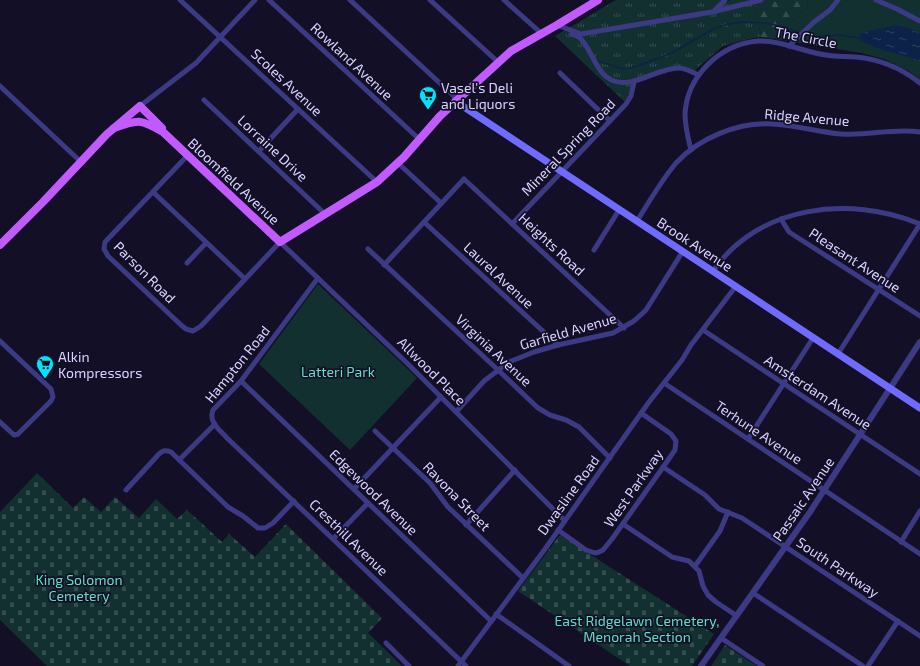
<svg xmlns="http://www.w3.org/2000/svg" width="920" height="666" font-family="'Exo 2',sans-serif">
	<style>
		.grass { fill: url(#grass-tufts) }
		.forest { fill: url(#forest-firs) }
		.cemetery { fill: url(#cemetery-stones) }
		.green { fill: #12302f }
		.water { fill: url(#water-ripples) }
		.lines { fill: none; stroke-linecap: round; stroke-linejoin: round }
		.stream { stroke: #0c2248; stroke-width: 1.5 }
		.minor { stroke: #3d3a85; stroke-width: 5 }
		.tertiary { stroke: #3d3a85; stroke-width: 6 }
		.secondary { stroke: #6f6bff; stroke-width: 7 }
		.primary { stroke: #c25bff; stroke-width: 8 }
		.labels { text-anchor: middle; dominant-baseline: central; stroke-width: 3.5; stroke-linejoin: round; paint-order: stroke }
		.street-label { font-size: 14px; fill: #d9d4ff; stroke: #130f26 }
		.poi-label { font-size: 14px; fill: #d9d4ff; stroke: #130f26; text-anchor: start }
		.park-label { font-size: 14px; fill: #5fe0c0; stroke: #130f26 }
	</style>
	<defs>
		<pattern id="grass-tufts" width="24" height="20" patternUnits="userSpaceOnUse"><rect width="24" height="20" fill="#12302f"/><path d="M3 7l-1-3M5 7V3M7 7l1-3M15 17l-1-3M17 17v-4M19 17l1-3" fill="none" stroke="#344d4e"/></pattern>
		<pattern id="forest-firs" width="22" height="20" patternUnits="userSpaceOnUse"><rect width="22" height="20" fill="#12302f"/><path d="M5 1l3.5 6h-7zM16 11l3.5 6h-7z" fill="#344d4e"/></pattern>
		<pattern id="cemetery-stones" width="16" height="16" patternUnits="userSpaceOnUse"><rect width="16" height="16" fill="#12302f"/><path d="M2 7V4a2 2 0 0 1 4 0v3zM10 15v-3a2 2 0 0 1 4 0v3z" fill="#344d4e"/></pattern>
		<pattern id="water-ripples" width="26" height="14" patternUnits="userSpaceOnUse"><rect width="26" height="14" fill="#0c2248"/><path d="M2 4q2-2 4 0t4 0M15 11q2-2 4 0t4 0" fill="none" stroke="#2f4163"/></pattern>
	</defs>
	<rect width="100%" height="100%" fill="#130f26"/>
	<path class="grass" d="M616,0H725L727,2L730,0H751L755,4L761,37L753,38L723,46L694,71L679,69L634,83L627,104L555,36Z"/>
	<path class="forest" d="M751,0H808L807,7L775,39L761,37L755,4Z"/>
	<g class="cemetery">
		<path d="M37,473L73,508L84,497L101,512L115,497L139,518L156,499L177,519L187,510L222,542L229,534L255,557L286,524L382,618L368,633L402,666H47L0,620V512Z"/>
		<path d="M560,535L714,634L692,666H630L518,591Z"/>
		<path d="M725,645L757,666H711Z"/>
	</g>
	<g class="green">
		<path d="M808,0H920V79L907,70L884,59L861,53L775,39L807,7Z"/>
		<path d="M318,284L417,378L350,450L259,364Z"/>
	</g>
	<path class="water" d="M896,25L907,27L920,34V61L880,49L860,41L859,35L869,31Z"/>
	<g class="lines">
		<g class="stream">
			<path d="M804,34L814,37L839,35L859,38"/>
			<path d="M598,61L623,69L635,67L672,53L715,28L729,24L742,22L766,23L780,26L800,33"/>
		</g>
		<g class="minor">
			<path d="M180,0L377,182"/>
			<path d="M269,0L419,139"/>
			<path d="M350,0L457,99"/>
			<path d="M430,0L498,62"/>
			<path d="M504,0L541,33"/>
			<path d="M876,0L897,9L920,21"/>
			<path d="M713,12L725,0"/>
			<path d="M557,25L581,34L712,12L761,0"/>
			<path d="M572,34C574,35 578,36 580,38C592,49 596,75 614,81C636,88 656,68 679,68C686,68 693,73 699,75"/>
			<path d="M789,46L814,22L830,10L838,0"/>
			<path d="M560,73L610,121"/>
			<path d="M0,86L81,162"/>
			<path d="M204,100L325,214"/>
			<path d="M140,106L196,63L255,0"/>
			<path d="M691,150C688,138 685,127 685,114C687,76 720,44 758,41C781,40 803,52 826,55C836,57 846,56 856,57C880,59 901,68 920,83"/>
			<path d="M259,151L298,109"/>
			<path d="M188,155L105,242L104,249L108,256L181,325L186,329L193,331L201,326L280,242L408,364L564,520"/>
			<path d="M398,163L441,203"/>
			<path d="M153,192L245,279"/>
			<path d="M781,219L789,232L803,241L920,316"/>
			<path d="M637,221C649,202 661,181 676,163C699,138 738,122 772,124C795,125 818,132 841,134C868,136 893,128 920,132"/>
			<path d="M424,222L558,345"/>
			<path d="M512,224L626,104L631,96L634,82"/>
			<path d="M368,249L498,370L538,408L550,415L566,420L579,427L610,458"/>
			<path d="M594,250L619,210"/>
			<path d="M187,263L206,243"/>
			<path d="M384,265L464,179L624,328"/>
			<path d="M713,271C759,205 849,195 920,224"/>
			<path d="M318,278L241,381L213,410C208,422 220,430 227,438L466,666"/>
			<path d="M703,330L920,474"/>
			<path d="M0,341L51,389L53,397L51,401L18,434L14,435L0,422"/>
			<path d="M838,354L920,224"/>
			<path d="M241,381L491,621"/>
			<path d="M664,383L920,554"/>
			<path d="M456,412L484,381L509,362L534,352L558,345L613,333L634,321L646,310L683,251"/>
			<path d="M375,431L430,483L448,507L523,578"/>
			<path d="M748,439L813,338"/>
			<path d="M179,460L215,424"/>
			<path d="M663,467L705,495L719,509L742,518L920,636"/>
			<path d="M354,489L441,397"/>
			<path d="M126,490L159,454C163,450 166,450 171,452L228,507L243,516L258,528H265L273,523L294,501"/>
			<path d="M623,524L672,557L689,561L699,571L703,586L708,595L716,602L737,616"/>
			<path d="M466,525L515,470"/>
			<path d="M558,530L586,550L595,553L599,552L603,550L612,539L659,473L675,450L676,441L671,434L641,413"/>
			<path d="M333,539L368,503"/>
			<path d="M901,542L920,511"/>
			<path d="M695,566L720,531L728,512"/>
			<path d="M753,593L863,666"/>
			<path d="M496,614L569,666"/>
			<path d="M721,638L763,666"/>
			<path d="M386,643L409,666"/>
			<path d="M458,666L545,549L649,402L682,360L691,345L736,286"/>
			<path d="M868,666L898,621"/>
		</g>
		<path class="tertiary" d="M701,666L810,512L920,342"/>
		<path class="secondary" d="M455,101L920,408"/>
		<g class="primary">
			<path d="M114,128C138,119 141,119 163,132L280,242L377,182L404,157L440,116L511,51L557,25L598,0"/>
			<path d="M0,245L43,202L107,134L140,106L162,128"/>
		</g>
	</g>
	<defs>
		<g id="supermarket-pin" transform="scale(0.9)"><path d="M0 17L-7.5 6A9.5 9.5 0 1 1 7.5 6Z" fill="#00e5ff" stroke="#130f26"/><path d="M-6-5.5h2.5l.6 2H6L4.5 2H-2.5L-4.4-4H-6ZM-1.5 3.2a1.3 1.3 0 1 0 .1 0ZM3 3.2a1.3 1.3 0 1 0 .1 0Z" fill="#111"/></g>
	</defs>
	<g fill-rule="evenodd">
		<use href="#supermarket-pin" x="428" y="95"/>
		<use href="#supermarket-pin" x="45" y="364"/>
	</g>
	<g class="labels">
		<g class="street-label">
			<text transform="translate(806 37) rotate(11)">The Circle</text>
			<text transform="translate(352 61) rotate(43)">Rowland Avenue</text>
			<text transform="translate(287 82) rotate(43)">Scoles Avenue</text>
			<text transform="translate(807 117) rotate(5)">Ridge Avenue</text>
			<text transform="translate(568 147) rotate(-46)">Mineral Spring Road</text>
			<text transform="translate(273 148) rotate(43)">Lorraine Drive</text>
			<text transform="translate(234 181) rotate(43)">Bloomfield Avenue</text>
			<text transform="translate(552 244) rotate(43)">Heights Road</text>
			<text transform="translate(695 244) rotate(33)">Brook Avenue</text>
			<text transform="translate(855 260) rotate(33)">Pleasant Avenue</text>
			<text transform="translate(145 272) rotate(45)">Parson Road</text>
			<text transform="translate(499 275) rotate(43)">Laurel Avenue</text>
			<text transform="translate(568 331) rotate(-16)">Garfield Avenue</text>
			<text transform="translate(494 350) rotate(43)">Virginia Avenue</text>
			<text transform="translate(237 364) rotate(-51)">Hampton Road</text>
			<text transform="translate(432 371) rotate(45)">Allwood Place</text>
			<text transform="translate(818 392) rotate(33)">Amsterdam Avenue</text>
			<text transform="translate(759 432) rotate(34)">Terhune Avenue</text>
			<text transform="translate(633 488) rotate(-55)">West Parkway</text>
			<text transform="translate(374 492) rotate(44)">Edgewood Avenue</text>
			<text transform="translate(568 495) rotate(-54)">Dwasline Road</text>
			<text transform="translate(457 496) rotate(46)">Ravona Street</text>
			<text transform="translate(803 499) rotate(-56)">Passaic Avenue</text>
			<text transform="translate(349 537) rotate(44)">Cresthill Avenue</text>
			<text transform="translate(838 567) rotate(34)">South Parkway</text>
		</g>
		<g class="poi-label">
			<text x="441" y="87">Vasel's Deli<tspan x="441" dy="16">and Liquors</tspan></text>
			<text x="58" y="356">Alkin<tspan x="58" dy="16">Kompressors</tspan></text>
		</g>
		<g class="park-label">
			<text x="338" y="371">Latteri Park</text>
			<text x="79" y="579">King Solomon<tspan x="79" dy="16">Cemetery</tspan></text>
			<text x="637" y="620">East Ridgelawn Cemetery,<tspan x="637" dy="16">Menorah Section</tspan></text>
		</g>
	</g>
</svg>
